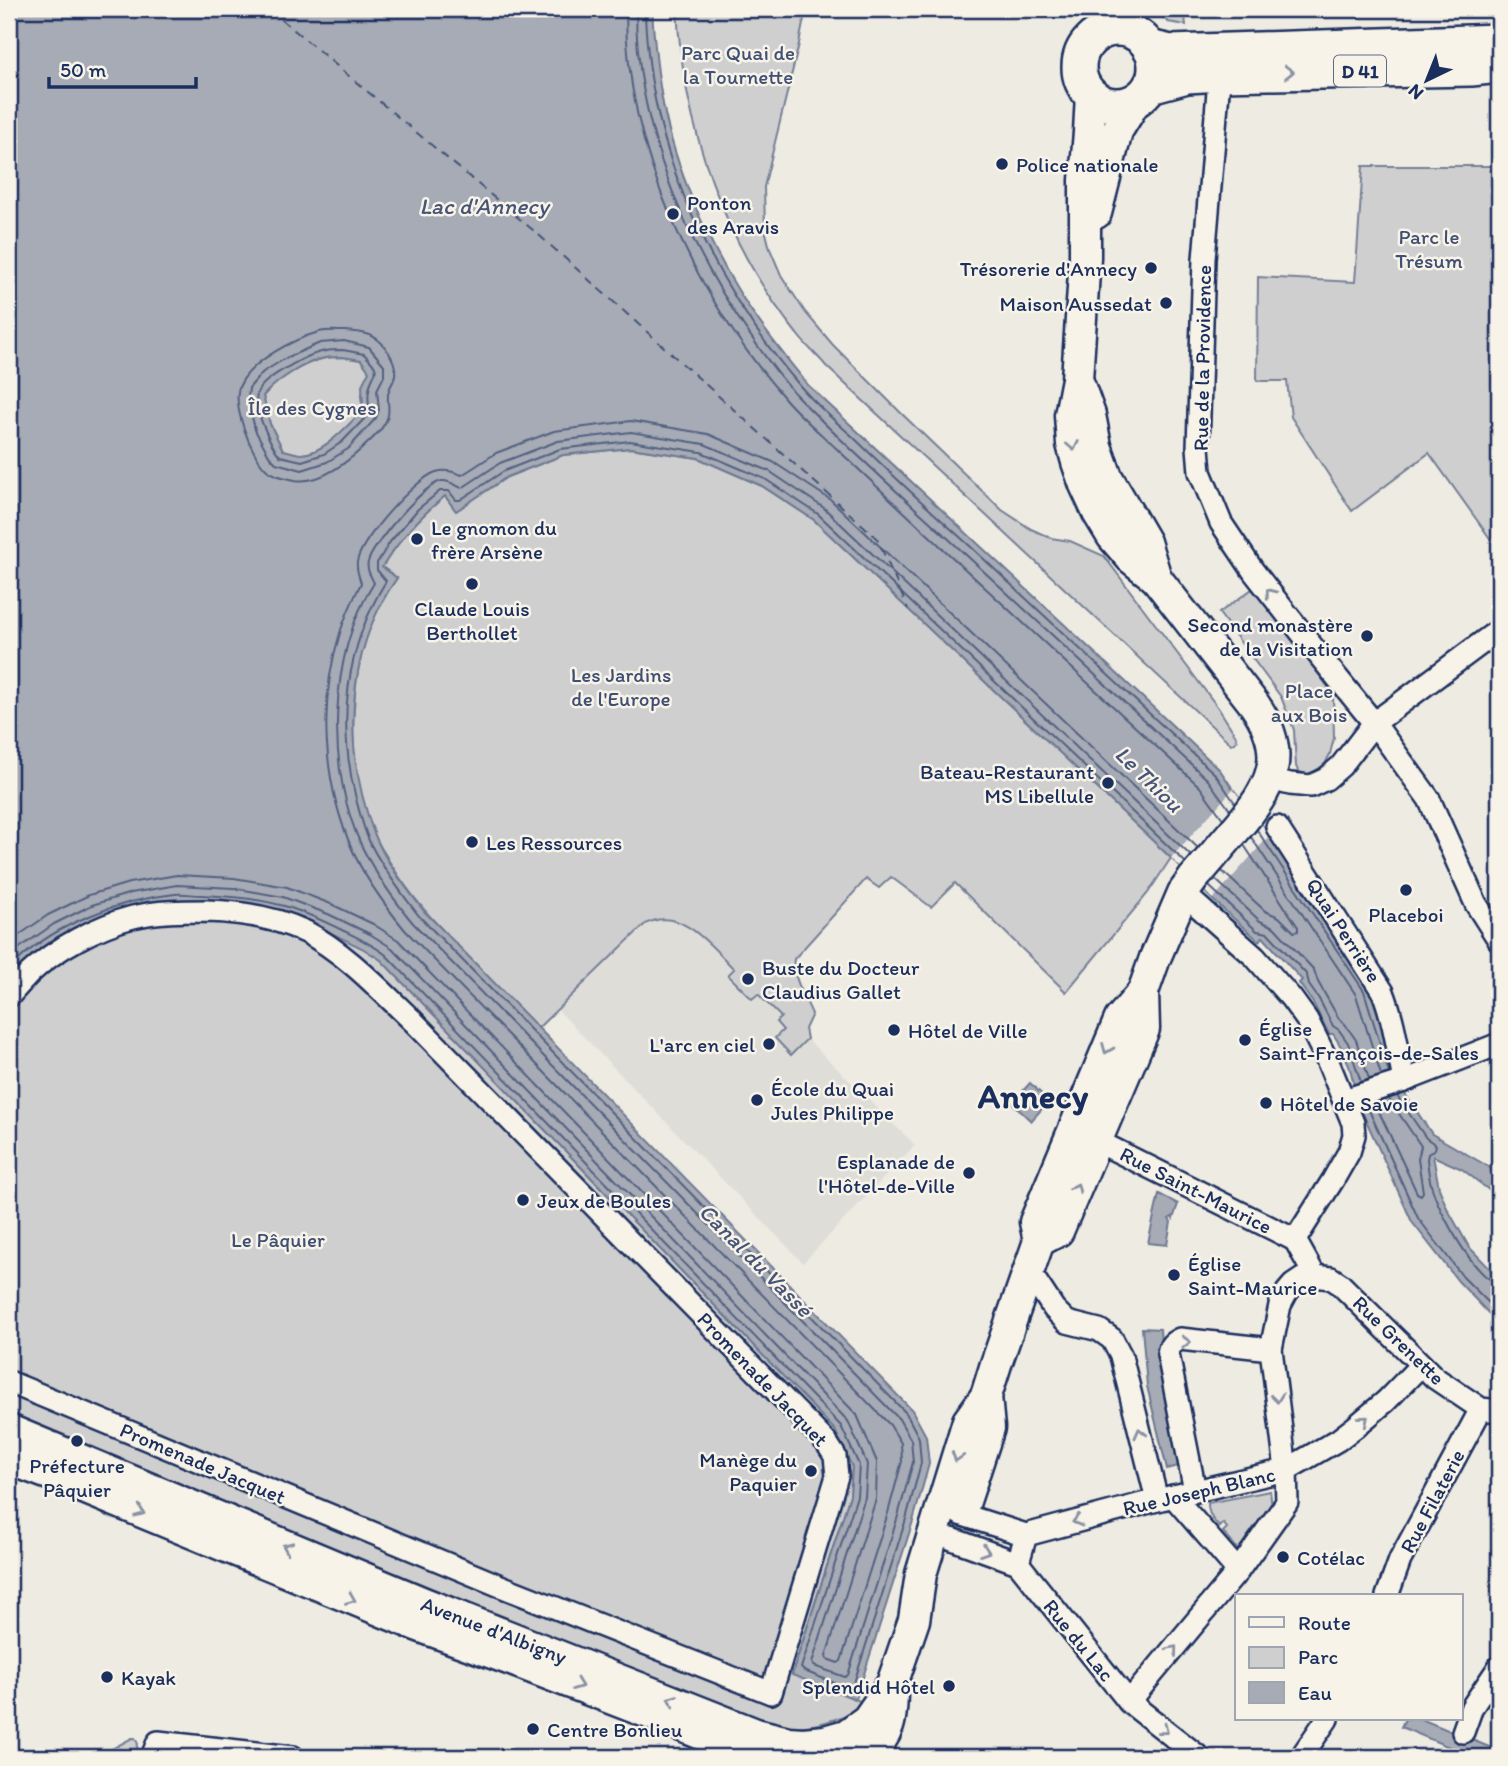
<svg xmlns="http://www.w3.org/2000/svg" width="1508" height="1766" font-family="Itim,sans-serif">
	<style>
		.built { fill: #deddd8 }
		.green { fill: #cfcfcf; stroke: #757f96; stroke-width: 2 }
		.water { fill: #a6abb5; stroke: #6e7992; stroke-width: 2; fill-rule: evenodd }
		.pier { fill: #eeebe2 }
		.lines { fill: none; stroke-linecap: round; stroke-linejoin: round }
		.shore { stroke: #536181; stroke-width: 2 }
		.ferry { stroke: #455478; stroke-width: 2; stroke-dasharray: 9 7; stroke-linecap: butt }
		.street-casing { stroke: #1b2f5e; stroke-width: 26 }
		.secondary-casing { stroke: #1b2f5e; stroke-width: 35 }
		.primary-casing { stroke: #1b2f5e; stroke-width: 38 }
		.street { stroke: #f7f3e8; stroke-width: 21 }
		.secondary { stroke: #f7f3e8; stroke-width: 30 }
		.primary { stroke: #f7f3e8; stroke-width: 33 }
		.oneway { stroke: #8991a3 }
		.poi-dot { fill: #1b2f5e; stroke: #f7f3e8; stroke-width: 2.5 }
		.labels { text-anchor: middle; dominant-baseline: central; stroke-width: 5; stroke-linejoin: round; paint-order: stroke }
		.shield { fill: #f7f3e8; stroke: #5d6a87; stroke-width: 2 }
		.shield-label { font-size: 19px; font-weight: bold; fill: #1b2f5e }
		.park-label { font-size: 21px; fill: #3f4f75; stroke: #f7f3e8 }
		.poi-label { font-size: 21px; fill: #1b2f5e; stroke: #f7f3e8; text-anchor: start }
		.street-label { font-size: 21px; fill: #1b2f5e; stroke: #f7f3e8 }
		.water-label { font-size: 23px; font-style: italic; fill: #455478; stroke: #f7f3e8 }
		.town-label { font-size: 35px; font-weight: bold; fill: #1b2f5e; stroke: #f7f3e8 }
	</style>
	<rect width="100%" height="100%" fill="#eeebe2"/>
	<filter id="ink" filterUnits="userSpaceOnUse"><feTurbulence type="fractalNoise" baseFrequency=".0143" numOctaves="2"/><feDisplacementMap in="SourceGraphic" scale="14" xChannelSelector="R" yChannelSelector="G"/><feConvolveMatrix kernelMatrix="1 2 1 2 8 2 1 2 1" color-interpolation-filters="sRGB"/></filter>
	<g filter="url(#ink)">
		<path class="built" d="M661,920L680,922L697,932L734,969L729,975L752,999L758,993L781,1017L791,1054L807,1039L915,1145L803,1263L557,1009L644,925L653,921Z"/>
		<g class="green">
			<path d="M677,9H806L798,48L764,187L765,229L770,249L781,275L805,312L833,345L902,414L1002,510L1031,529L1051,538L1070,541L1104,556L1219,709L1236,736L1237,739L1235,743L1231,744L826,366C817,355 806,346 797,334C724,243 683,125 677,9Z"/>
			<path d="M1159,9H1184L1186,25L1168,22L1159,14Z"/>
			<path d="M1363,166H1499V551L1429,453L1352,511L1291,417L1287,381H1257L1258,277L1355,282Z"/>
			<path d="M343,357L361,360L370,372L361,397L363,410C349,425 323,455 300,454C295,454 288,451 283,450L270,424L263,396C277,380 304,362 326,358C331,357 337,357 343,357Z"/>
			<path d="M630,448L698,458L762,486L814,520L1171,858L1148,893L1066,992L955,883L931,907L891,877L879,888L866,879L794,959C791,974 806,1000 812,1014L805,1029L807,1039L791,1055L775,1038L783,1030L776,1022L781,1017L758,994L752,999L728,975L734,969C711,946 680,904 644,925L538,1028C513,1002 488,977 463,951C434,922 411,897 389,861C385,853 379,846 376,838C358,797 351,752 354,708C356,661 369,617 397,578L382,567C401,538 418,518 445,496L456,511L507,477L563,455Z"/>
			<path d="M1255,587L1333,694L1334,738L1330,754L1325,764L1314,772L1307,775L1298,771L1296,766L1294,730L1281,697L1219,613Z"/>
			<path d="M278,912C313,925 352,937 381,960L835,1430L852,1467L850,1495L792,1674L865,1703L864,1705C835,1723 807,1729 774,1726L492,1614L335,1554L9,1420V981L24,964L62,937L98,920Z"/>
			<path d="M1270,1491L1272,1507L1256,1529L1238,1550L1223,1532L1227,1528L1223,1523L1219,1527C1212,1519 1208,1514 1208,1503Z"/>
			<path d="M132,1738H135L138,1744L134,1757H97Z"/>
		</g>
		<g class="water">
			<path d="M9,9H652C654,41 657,72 663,104C675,167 707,241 741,295C761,327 785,356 808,385L1220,770L1233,789L1270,835L1370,988L1403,1091L1432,1134L1489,1167L1499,1175V1198L1462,1169L1433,1156L1439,1188L1447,1208L1469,1247L1499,1278V1320L1494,1319L1458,1281L1412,1222L1355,1096C1354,1075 1345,1051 1333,1034H1329L1313,1003L1299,983L1302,980L1263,937L1259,941L1213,900L1171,858L814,520L762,486L698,458L630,448L563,455L507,477L456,511L445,496C418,518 401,538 382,567L397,578C353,640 344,721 362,794C366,809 370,825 377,840C388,865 407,889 424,911L912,1410L926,1436L929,1464L913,1521L856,1699L792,1675L850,1495L852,1467L835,1430L381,960L362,948L321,928L278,912L231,904L62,937L24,964L9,981ZM343,357L361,360L369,371L362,385L363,410C348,425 323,455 300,454C295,453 288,451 283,450L270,424L263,396C277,380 304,362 325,358C331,357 337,357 343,357Z"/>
			<path d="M1030,1083L1049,1101L1031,1121L1012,1103Z"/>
			<path d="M1159,1194L1178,1204L1173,1219L1172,1217L1169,1219L1171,1222L1167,1245L1148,1243Z"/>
			<path d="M1142,1328L1160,1329L1164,1384L1182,1465L1167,1469L1147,1386Z"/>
			<path d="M1405,1719H1421L1499,1751V1757H1473L1401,1727Z"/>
		</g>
		<path class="pier" d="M1233,789L1270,835L1213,899L1171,858Z"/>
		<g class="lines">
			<g class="shore">
				<path d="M626,9C625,151 695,296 787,401C802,418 820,433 837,449C875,485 914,521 952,557C1035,634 1117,710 1200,787L1223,819"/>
				<path d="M636,9C636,126 685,244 752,338C766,358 781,379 798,397C850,451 908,501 964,553C1045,629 1127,704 1208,780L1230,810"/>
				<path d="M645,9C645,32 648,55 651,77C669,192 726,300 801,387C816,405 834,420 851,435C890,473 930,510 971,547C1052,623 1133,699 1215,774L1235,803"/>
				<path d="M345,331C354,332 364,332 372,336C384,342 397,361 395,375C394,383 388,388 388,395C387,404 391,412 386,421C383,428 378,433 373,438C355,456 323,485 295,480C286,478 273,476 266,469C251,455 231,404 240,385C251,361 294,339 319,332C327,330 337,331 345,331Z"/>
				<path d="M344,341L369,347L384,365V376L377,390L379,410L376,418L348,449L327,462L302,470L276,463L270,457L255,430L248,398L249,388L263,372L286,358L320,343Z"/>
				<path d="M343,350L364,354C385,375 372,369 369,390C367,398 370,406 369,414L342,442L324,454L302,461L280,456C271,446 253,408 257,394C260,379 310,353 326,351C331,350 337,350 343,350Z"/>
				<path d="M1257,830L1364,991L1389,1073"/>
				<path d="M1251,837L1356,995L1381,1075"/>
				<path d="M1222,871L1265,911L1279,917L1294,932L1298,931V927L1244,845"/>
				<path d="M1215,879L1260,921L1274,927L1314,970L1318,982L1339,1019L1345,1024L1356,1040L1369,1079"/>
				<path d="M1209,886L1257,931L1268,933L1307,975L1309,985L1319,999L1333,1026L1339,1030L1348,1043L1361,1082"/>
				<path d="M9,942L48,915L89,895L129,883L177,875L234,878L287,887L331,904L373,924L398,940L857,1415L877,1462L876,1499L826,1656L827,1659L838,1663L841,1661L888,1513L902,1461L901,1443L890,1425L405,930C387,908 363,875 352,849C323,782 318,703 340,633C345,616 353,600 361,583C359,576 356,570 357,562C360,540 415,479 436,472C446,469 454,472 462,475L496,453L554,431L631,421L708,434L773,462L831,500L1198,848"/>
				<path d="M9,957L15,951L54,924L92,905L131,893L177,885L233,888L283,897L328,914L370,934L392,948L848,1421L867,1464L865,1497L812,1663L814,1666L845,1677L848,1675L898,1516L913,1462L911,1440L899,1419L413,923C394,900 375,873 362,847C326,771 328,654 374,583C371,576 366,570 368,562C372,545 424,484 442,481C450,480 455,486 462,488L500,463L558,441L631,432L704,444L769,471L824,508L1191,856"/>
				<path d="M9,970C48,926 117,900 175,894C183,893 193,895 201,895C227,896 255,898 280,905C301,910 321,920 340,929C356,937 372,944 386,955L841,1426L859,1465L857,1496L801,1668L804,1671L850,1689L853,1686L906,1519L921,1463L919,1438L906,1413L419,916C402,894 384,870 371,845C364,831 360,814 356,799C337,723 345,648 386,581L377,570V563L390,542L418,509L440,491H449L456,500H460L504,471L560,449L630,441L701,452L765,479L818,514L1185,862"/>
				<path d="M1397,1096L1426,1138L1436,1145L1435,1149L1428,1154L1427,1159C1428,1169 1429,1181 1433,1191C1440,1213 1476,1280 1499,1283"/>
				<path d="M1375,1103L1417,1193L1421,1195L1423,1192L1418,1159L1421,1146L1389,1099"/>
				<path d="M1367,1106L1418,1218L1463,1277L1499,1313"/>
			</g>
			<path class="ferry" d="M269,9L540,236L877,538L908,609"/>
			<g class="street-casing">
				<g id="street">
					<path d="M1228,68L1221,74L1218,91L1204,259L1198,447L1200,472L1221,523L1254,572L1322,659L1374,723L1429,799L1476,904L1499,940"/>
					<path d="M1270,779L1290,784L1311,786L1326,779L1341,766L1374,723L1499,630"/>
					<path d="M1277,827L1383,992C1394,1020 1398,1051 1404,1081"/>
					<path d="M1183,893L1255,957L1291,998L1307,1020L1328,1062L1353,1123L1354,1135L1349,1152L1333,1180L1295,1240"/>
					<path d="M9,996C16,988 23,980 30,973C56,948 98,926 133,917C157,911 183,911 207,911C242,912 275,917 306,932C346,953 380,990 413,1021L826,1442L835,1456L837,1476L771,1693L498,1585L9,1382"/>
					<path d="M1344,1100L1404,1081L1499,1044"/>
					<path d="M1097,1141L1295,1240"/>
					<path d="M1295,1240L1315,1276"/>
					<path d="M1029,1271L1054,1309L1067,1322L1099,1330L1112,1339L1121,1356L1157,1500"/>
					<path d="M1195,1491L1168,1354C1169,1346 1172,1343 1180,1339L1271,1349"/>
					<path d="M1173,1496L1238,1571"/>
					<path d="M960,1514L1026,1535"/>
					<path d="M952,1539L1018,1563L1129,1702L1199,1757"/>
					<path d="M1018,1563L1026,1535L1157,1500L1286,1470L1338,1440L1355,1427L1386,1401L1421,1365"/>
					<path d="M1387,1596L1400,1560L1481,1409"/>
					<path d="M1129,1702L1238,1571L1287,1502L1286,1470L1271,1349L1280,1305L1287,1292L1293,1285L1302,1279L1315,1276L1331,1278L1340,1284L1435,1378L1481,1409L1499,1411"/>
					<path d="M1463,1732L1472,1707L1499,1667"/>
					<path d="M152,1757L158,1742L293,1757"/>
					<path d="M1301,1757L1327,1719"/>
				</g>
			</g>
			<g class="secondary-casing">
				<g id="secondary">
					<path d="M1096,213L1117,131L1136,100"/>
					<path d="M1078,382L1090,415L1096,446L1107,477L1145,542L1156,578"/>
					<path d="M1039,1241L1058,1231L1144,1029L1143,992L1155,958L1183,893L1193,879C1207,863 1221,846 1235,830C1272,787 1290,755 1254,704L1156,578L1131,558L1112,536L1098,513L1085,485L1077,462L1072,444L1070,415L1077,379L1085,257V180L1089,132L1091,94"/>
					<path d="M9,1430L424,1603L756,1734L788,1742L803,1743L825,1741L846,1735L867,1720L892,1684L914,1620L921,1574L968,1421L986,1396L996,1364L1039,1241L1035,1222L1120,1019L1143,992"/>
					<path d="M9,1459L57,1477L416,1625L514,1661L672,1722L757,1757"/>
					<path d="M963,1507L989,1428L986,1396"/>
					<path d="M866,1757C890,1735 892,1720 892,1688"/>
				</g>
			</g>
			<g class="primary-casing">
				<g id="primary">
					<circle cx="1117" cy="67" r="38"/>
					<path d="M1149,47L1171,52L1499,41"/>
					<path d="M1150,86L1187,76L1221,74L1471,69L1499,66"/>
				</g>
			</g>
			<use href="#street" class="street"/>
			<use href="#secondary" class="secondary"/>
			<use href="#primary" class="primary"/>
		</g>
		<defs><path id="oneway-chevron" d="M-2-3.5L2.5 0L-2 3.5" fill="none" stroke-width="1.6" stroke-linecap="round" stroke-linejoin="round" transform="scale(1.75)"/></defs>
		<g class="oneway">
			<use href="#oneway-chevron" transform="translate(1289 72) rotate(-1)"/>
			<use href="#oneway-chevron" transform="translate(1073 446) rotate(79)"/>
			<use href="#oneway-chevron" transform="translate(1270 593) rotate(-128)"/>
			<use href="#oneway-chevron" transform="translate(1107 1049) rotate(112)"/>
			<use href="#oneway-chevron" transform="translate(1076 1188) rotate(-66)"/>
			<use href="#oneway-chevron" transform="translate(1186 1342) rotate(-2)"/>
			<use href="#oneway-chevron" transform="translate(1277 1398) rotate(83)"/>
			<use href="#oneway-chevron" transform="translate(1364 1420) rotate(-40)"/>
			<use href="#oneway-chevron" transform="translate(1140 1433) rotate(-104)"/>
			<use href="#oneway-chevron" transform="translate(957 1457) rotate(107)"/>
			<use href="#oneway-chevron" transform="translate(140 1512) rotate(23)"/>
			<use href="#oneway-chevron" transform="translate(1077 1521) rotate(165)"/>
			<use href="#oneway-chevron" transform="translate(287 1547) rotate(-157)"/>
			<use href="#oneway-chevron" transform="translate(985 1551) rotate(19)"/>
			<use href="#oneway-chevron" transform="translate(351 1599) rotate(22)"/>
			<use href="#oneway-chevron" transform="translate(1173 1650) rotate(-50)"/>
			<use href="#oneway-chevron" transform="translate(578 1685) rotate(21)"/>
			<use href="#oneway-chevron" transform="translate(672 1700) rotate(-158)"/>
			<use href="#oneway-chevron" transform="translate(1164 1730) rotate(38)"/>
		</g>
	</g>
	<g class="poi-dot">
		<circle cx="1002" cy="164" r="7"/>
		<circle cx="673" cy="214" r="7"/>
		<circle cx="1151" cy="268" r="7"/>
		<circle cx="1166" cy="303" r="7"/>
		<circle cx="417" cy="539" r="7"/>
		<circle cx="472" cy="584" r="7"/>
		<circle cx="1367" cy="636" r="7"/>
		<circle cx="1108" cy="783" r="7"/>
		<circle cx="472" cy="842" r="7"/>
		<circle cx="1406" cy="890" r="7"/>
		<circle cx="748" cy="979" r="7"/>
		<circle cx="894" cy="1030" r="7"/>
		<circle cx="1245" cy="1040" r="7"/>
		<circle cx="769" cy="1044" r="7"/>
		<circle cx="757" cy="1100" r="7"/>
		<circle cx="1266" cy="1103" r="7"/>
		<circle cx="969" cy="1173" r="7"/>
		<circle cx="523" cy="1200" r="7"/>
		<circle cx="1174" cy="1275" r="7"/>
		<circle cx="77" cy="1441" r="7"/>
		<circle cx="811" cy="1471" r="7"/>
		<circle cx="1283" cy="1557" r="7"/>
		<circle cx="107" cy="1677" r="7"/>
		<circle cx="949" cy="1686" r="7"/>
		<circle cx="533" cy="1729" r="7"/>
	</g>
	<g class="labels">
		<rect class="shield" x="1334" y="55.5" width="52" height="31" rx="5"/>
		<g class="shield-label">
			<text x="1360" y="71">D 41</text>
		</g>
		<g class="park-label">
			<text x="738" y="52">Parc Quai de<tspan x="738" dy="24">la Tournette</tspan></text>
			<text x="1429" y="236">Parc le<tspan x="1429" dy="24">Trésum</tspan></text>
			<text x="312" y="407">Île des Cygnes</text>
			<text x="621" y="674">Les Jardins<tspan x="621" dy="24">de l'Europe</tspan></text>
			<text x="1309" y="690">Place<tspan x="1309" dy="24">aux Bois</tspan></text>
			<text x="278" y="1239">Le Pâquier</text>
		</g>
		<g class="poi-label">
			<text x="1016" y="164">Police nationale</text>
			<text x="687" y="202">Ponton<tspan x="687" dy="24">des Aravis</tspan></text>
			<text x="1137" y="268" text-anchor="end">Trésorerie d'Annecy</text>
			<text x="1152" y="303" text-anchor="end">Maison Aussedat</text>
			<text x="431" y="527">Le gnomon du<tspan x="431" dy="24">frère Arsène</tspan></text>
			<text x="472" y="608" text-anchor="middle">Claude Louis<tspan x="472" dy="24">Berthollet</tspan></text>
			<text x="1353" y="624" text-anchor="end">Second monastère<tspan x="1353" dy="24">de la Visitation</tspan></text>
			<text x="1094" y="771" text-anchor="end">Bateau-Restaurant<tspan x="1094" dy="24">MS Libellule</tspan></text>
			<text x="486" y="842">Les Ressources</text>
			<text x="1406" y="914" text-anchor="middle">Placeboi</text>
			<text x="762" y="967">Buste du Docteur<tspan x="762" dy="24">Claudius Gallet</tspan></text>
			<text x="1259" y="1028">Église<tspan x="1259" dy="24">Saint-François-de-Sales</tspan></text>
			<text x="908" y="1030">Hôtel de Ville</text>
			<text x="755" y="1044" text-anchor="end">L'arc en ciel</text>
			<text x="771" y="1088">École du Quai<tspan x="771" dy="24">Jules Philippe</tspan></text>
			<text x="1280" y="1103">Hôtel de Savoie</text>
			<text x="955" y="1161" text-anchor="end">Esplanade de<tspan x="955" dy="24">l'Hôtel-de-Ville</tspan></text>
			<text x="537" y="1200">Jeux de Boules</text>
			<text x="1188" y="1263">Église<tspan x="1188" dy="24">Saint-Maurice</tspan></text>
			<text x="797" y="1459" text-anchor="end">Manège du<tspan x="797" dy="24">Paquier</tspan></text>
			<text x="77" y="1465" text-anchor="middle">Préfecture<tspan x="77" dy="24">Pâquier</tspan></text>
			<text x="1297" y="1557">Cotélac</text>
			<text x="121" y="1677">Kayak</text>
			<text x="935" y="1686" text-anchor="end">Splendid Hôtel</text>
			<text x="547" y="1729">Centre Bonlieu</text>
		</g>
		<g class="street-label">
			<text transform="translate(1202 358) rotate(-89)">Rue de la Providence</text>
			<text transform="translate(1344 930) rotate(57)">Quai Perrière</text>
			<text transform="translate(1196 1190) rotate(27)">Rue Saint-Maurice</text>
			<text transform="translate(1399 1340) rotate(44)">Rue Grenette</text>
			<text transform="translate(763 1379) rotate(46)">Promenade Jacquet</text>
			<text transform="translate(203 1463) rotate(23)">Promenade Jacquet</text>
			<text transform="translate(1199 1491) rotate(-13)">Rue Joseph Blanc</text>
			<text transform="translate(1432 1501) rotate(-62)">Rue Filaterie</text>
			<text transform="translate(494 1630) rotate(21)">Avenue d'Albigny</text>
			<text transform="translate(1079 1640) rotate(51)">Rue du Lac</text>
		</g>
		<g class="water-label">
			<text x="484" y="206">Lac d'Annecy</text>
			<text transform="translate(1149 779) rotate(44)">Le Thiou</text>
			<text transform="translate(756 1260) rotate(45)">Canal du Vassé</text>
		</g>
		<g class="town-label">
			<text x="1033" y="1096">Annecy</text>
		</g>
	</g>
	<rect width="1508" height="1766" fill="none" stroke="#f7f3e8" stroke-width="35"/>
	<rect x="18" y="18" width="1473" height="1731" fill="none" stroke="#1b2f5e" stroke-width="2.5" filter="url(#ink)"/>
	<rect x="1235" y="1594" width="228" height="126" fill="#f7f3e8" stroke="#9fa5b1" stroke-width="2"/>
	<rect x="1249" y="1617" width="35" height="10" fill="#f7f3e8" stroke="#9fa5b1" stroke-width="2"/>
	<text x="1298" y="1630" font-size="21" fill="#1b2f5e">Route</text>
	<rect x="1249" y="1647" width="35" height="21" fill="#cfcfcf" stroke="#9fa5b1" stroke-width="2"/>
	<text x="1298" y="1664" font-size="21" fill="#1b2f5e">Parc</text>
	<rect x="1249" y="1682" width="35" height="21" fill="#a6abb5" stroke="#9fa5b1" stroke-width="2"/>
	<text x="1298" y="1700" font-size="21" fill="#1b2f5e">Eau</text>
	<g transform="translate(1427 80) rotate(223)" stroke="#f7f3e8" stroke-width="5" paint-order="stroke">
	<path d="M0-5L12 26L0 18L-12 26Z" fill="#1b2f5e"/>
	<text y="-10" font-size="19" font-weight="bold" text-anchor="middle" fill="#1b2f5e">N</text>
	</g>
	<path d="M49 77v10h147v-10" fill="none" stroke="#1b2f5e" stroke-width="3.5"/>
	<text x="60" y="77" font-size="21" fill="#1b2f5e" stroke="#f7f3e8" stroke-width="5" paint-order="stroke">50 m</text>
</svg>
